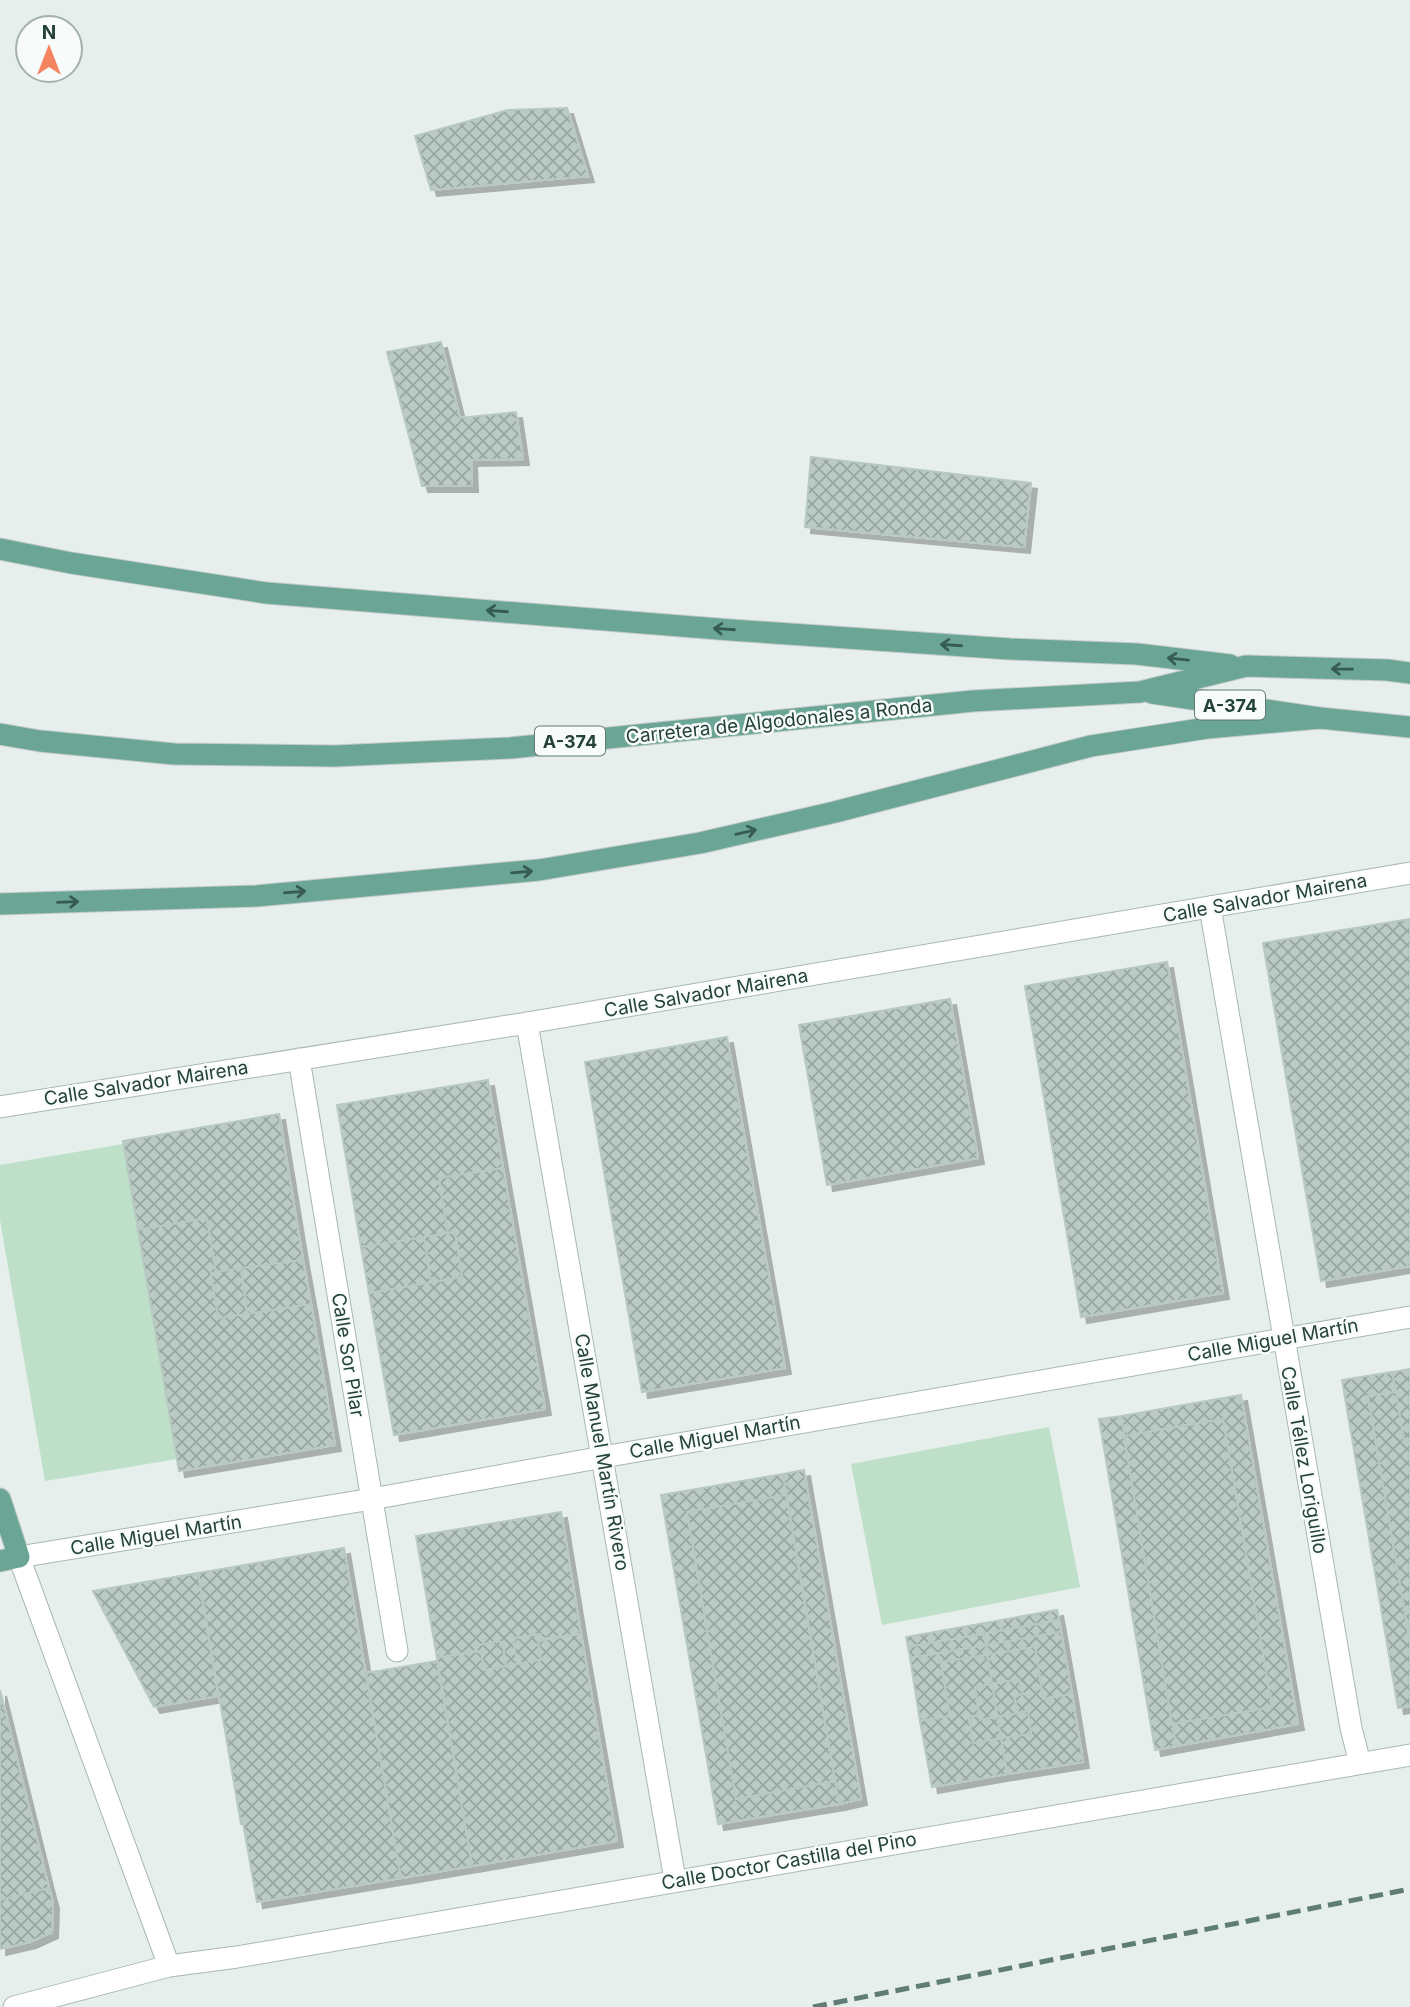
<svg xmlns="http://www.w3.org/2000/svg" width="1410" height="2007" font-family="Inter,sans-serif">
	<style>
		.green { fill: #bfe0c8 }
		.building { fill: url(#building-cross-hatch); stroke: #b8c9c2; stroke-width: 2; filter: url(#shadow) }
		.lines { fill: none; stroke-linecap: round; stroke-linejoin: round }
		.minor-casing { stroke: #a8b8b2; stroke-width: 23 }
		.major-casing { stroke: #c2cac8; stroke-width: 23 }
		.minor { stroke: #fff; stroke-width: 21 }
		.major { stroke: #6aa596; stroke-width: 21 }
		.rail { stroke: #5f7d75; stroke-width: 5; stroke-dasharray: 14 7; stroke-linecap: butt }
		.oneway { stroke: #365b51 }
		.labels { text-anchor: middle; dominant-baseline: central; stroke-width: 5; stroke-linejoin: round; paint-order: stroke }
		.shield { fill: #f7fbf9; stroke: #637a73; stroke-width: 2 }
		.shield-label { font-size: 18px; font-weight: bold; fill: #24423a }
		.street-label { font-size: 19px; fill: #24423a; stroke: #f7fbf9 }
	</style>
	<defs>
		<pattern id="building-cross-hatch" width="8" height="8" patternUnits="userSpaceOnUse" patternTransform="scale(1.75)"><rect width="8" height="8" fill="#bbcac4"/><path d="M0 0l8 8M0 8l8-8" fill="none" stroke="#98a6a0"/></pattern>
		<filter id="shadow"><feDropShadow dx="6" dy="6" stdDeviation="0" flood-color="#0004"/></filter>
	</defs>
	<rect width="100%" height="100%" fill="#e6efeb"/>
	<g class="green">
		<path d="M123,1144L177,1459L45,1481L0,1220V1165Z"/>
		<path d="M1049,1427L1080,1587L882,1625L851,1464Z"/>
	</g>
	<g class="building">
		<path d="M567,108L588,176L431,190L415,136L508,110Z"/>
		<path d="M441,342L460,418L516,412L523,459L471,460L472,486H422L387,352Z"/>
		<path d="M811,457L1031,483L1024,547L805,527Z"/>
		<path d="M1410,919V1266L1321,1281L1263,943Z"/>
		<path d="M1167,962L1223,1293L1081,1317L1025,986Z"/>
		<path d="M950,999L978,1158L827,1185L799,1025Z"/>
		<path d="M727,1037L785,1368L642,1392L585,1062Z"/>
		<path d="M488,1080L503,1168L439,1178L448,1234L361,1247L337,1105Z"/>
		<path d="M279,1114L303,1260L216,1273L207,1218L138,1230L123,1141Z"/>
		<path d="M503,1168L545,1409L394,1435L369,1293L462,1277L455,1232L448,1234L439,1178Z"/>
		<path d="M207,1218L216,1273H211L218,1318L311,1304L335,1445L179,1471L138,1230Z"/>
		<path d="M455,1232L462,1277L431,1282L424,1237Z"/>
		<path d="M424,1237L431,1282L369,1293L361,1247Z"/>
		<path d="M303,1260L311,1304L247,1314L241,1268Z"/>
		<path d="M241,1268L247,1314L218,1318L211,1273Z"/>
		<path d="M1410,1369V1441L1404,1442L1392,1372Z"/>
		<path d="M1392,1372L1396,1392L1368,1396L1410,1643V1706L1398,1708L1342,1380Z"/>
		<path d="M1396,1392L1404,1442L1410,1441V1643L1368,1396Z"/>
		<path d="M1241,1395L1298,1724L1176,1746L1172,1724L1272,1707L1223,1419L1124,1436L1121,1416Z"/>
		<path d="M1121,1416L1176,1746L1155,1750L1099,1419Z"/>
		<path d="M1223,1419L1272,1707L1172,1724L1124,1436Z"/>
		<path d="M804,1470L861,1799L839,1804L783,1474Z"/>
		<path d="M783,1474L786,1495L687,1512L736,1799L835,1781L839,1804L718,1824L661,1495Z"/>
		<path d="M786,1495L835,1781L736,1799L687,1512Z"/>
		<path d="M561,1512L581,1634L541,1639V1634L516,1638L513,1642L518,1664L506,1666L503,1644L499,1641L475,1646L476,1651L437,1658L416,1536Z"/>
		<path d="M344,1548L401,1878L257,1902L243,1823L241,1824L198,1573Z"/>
		<path d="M198,1573L218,1696L154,1707L93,1591Z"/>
		<path d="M1057,1610L1059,1620L908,1647L906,1637Z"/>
		<path d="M1059,1620L1061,1632L986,1645L983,1634Z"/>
		<path d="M1061,1632L1072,1694L1043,1699L1035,1647L987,1655L986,1645Z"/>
		<path d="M541,1634V1639L538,1641L541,1660L518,1664L513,1642L516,1638Z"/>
		<path d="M581,1634L617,1841L472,1866L437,1658L481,1651L484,1670L541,1660L538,1641Z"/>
		<path d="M983,1634L986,1645L910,1658L908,1647Z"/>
		<path d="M499,1641L503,1644L506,1666L484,1670L481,1651H476L475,1646Z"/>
		<path d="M986,1645L987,1655L941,1662L950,1716L920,1721L910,1658Z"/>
		<path d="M1035,1647L1043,1699L1072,1694L1083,1762L1007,1774L1001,1738L1031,1734L1028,1711L1018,1713L1014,1696L1023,1694L1019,1679L992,1684L987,1655Z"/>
		<path d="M987,1655L992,1684L975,1687L979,1715L969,1717L973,1743L1001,1738L1007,1774L932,1787L920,1721L950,1716L941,1662Z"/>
		<path d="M437,1661L472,1866L401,1878L366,1673Z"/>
		<path d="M1019,1679L1023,1694L1014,1696L1018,1713L997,1717L992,1684Z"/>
		<path d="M992,1684L997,1717L980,1720L975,1687Z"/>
		<path d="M0,1690L49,1888L0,1900Z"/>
		<path d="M1028,1711L1031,1734L1001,1738L997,1717Z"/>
		<path d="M979,1715L980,1720L997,1717L1001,1738L973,1743L969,1717Z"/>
		<path d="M49,1888L53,1902L52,1932L30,1942L0,1949V1900Z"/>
	</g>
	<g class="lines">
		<g class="minor-casing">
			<g id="minor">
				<path d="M1210,907L1351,1728L1360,1763"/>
				<path d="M527,1023L675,1880"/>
				<path d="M299,1059L397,1651"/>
				<path d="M0,1107L527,1023L1410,873"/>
				<path d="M169,1966L19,1557L372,1499L603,1457L1410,1317"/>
				<path d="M14,2007L169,1966L237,1957L1410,1755"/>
			</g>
		</g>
		<g class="major-casing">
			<g id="major">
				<path d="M0,549L71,563L266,593L731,630L1010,649L1137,654L1230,665"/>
				<path d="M1152,693L1320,718L1410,727"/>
				<path d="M0,734L40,741L174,754L335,756L510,748L973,701L1140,692L1246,666L1387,670L1410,673"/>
				<path d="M0,904L256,896L539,870L700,843L835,812L1091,746L1207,728L1320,718"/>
				<path d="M0,1499L19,1557L0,1561"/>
			</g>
		</g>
		<use href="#minor" class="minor"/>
		<use href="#major" class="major"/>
		<path class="rail" d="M813,2007L1410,1889"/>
	</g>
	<defs><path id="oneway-shaft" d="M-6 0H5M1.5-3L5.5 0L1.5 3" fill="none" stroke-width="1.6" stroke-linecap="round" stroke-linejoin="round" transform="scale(1.75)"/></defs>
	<g class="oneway">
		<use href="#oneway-shaft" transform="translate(497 611) rotate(-176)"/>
		<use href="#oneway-shaft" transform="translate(724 629) rotate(-176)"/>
		<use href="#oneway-shaft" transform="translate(951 645) rotate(-176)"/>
		<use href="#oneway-shaft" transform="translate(1178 659) rotate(-174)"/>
		<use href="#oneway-shaft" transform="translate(1342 669) rotate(-179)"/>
		<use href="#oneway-shaft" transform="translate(746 832) rotate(-13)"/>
		<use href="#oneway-shaft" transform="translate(522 872) rotate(-5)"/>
		<use href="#oneway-shaft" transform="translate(295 892) rotate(-5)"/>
		<use href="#oneway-shaft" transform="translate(68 902) rotate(-2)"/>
	</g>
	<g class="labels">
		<g class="shield">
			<rect x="1195" y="690.5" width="70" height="29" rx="5"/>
			<rect x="535" y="726.5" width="70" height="29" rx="5"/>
		</g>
		<g class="shield-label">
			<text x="1230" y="705">A-374</text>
			<text x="570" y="741">A-374</text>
		</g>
		<g class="street-label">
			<text transform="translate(779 721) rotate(-6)">Carretera de Algodonales a Ronda</text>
			<text transform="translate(1265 898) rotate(-10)">Calle Salvador Mairena</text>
			<text transform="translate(706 993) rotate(-10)">Calle Salvador Mairena</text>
			<text transform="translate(146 1083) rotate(-9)">Calle Salvador Mairena</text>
			<text transform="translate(1273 1340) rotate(-10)">Calle Miguel Martín</text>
			<text transform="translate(348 1355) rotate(81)">Calle Sor Pilar</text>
			<text transform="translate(715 1437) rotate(-10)">Calle Miguel Martín</text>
			<text transform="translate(602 1452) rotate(80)">Calle Manuel Martín Rivero</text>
			<text transform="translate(1304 1460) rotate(80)">Calle Téllez Loriguillo</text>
			<text transform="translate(156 1535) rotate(-9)">Calle Miguel Martín</text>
			<text transform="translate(789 1861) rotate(-10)">Calle Doctor Castilla del Pino</text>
		</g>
	</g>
	<g transform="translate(49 49)"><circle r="33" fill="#f7fbf9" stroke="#a3b1ad" stroke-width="2"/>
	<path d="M0-5L12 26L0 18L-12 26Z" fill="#f4845f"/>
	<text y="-10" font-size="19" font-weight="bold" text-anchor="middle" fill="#24423a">N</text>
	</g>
</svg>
